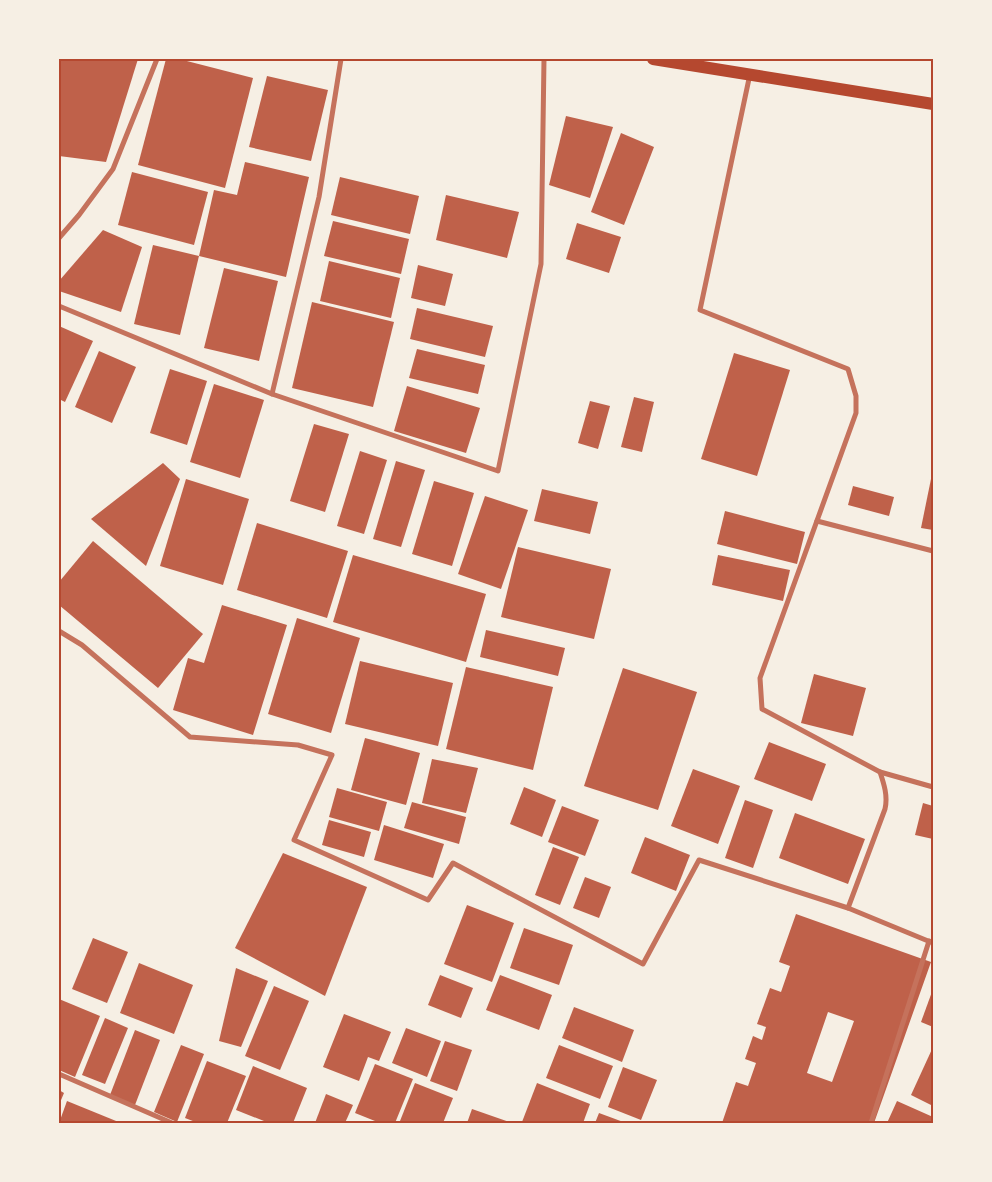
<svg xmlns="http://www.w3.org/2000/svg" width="992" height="1182" font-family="Literata,serif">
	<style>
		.building { fill: #bf614a; fill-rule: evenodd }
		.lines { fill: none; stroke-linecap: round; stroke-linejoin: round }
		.minor { stroke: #c5725c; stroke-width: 5 }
		.primary { stroke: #b5482f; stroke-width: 12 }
		.neatline { fill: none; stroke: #b5482f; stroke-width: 2 }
	</style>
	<rect width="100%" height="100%" fill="#f6efe4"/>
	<g class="building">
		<path d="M59,59H138L106,162L59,156Z"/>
		<path d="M166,59H179L253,78L225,188L138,165Z"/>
		<path d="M267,76L328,90L311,161L249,147Z"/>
		<path d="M566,116L613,127L590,198L549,185Z"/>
		<path d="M621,133L654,147L624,225L591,212Z"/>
		<path d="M245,162L309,177L286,277L199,256L214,190L237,195Z"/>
		<path d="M132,172L208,192L194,245L118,225Z"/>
		<path d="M340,177L419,196L410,234L331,215Z"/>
		<path d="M446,195L519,212L507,258L436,240Z"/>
		<path d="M333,221L409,239L401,274L324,256Z"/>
		<path d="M577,223L621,237L609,273L566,259Z"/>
		<path d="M103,230L142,247L121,312L59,291V281Z"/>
		<path d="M153,245L199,256L180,335L134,324Z"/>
		<path d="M329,261L400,278L391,318L320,301Z"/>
		<path d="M418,265L453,274L445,306L411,298Z"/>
		<path d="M224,268L278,281L259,361L204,348Z"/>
		<path d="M312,302L394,322L373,407L292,388Z"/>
		<path d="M417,308L493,326L485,357L410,339Z"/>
		<path d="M59,326L93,341L65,402L59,399Z"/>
		<path d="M417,349L485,365L478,394L409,378Z"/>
		<path d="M99,351L136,367L112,423L75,407Z"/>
		<path d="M734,353L790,370L757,476L701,459Z"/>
		<path d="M170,369L207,381L187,445L150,433Z"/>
		<path d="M214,384L264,400L240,478L190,462Z"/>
		<path d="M407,386L480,408L466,453L394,431Z"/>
		<path d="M634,397L654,402L642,452L621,447Z"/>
		<path d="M590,401L610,406L598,449L578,443Z"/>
		<path d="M314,424L349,434L325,512L290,501Z"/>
		<path d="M360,451L387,460L364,534L337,526Z"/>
		<path d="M396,461L425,470L401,547L373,539Z"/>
		<path d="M163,463L180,479L146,566L91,519Z"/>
		<path d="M932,474H933V530L921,528Z"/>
		<path d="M186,479L249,499L223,585L160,566Z"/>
		<path d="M434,481L474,493L452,566L412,554Z"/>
		<path d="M853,486L894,497L889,516L848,505Z"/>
		<path d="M542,489L598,502L590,534L534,521Z"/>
		<path d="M485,496L528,510L501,589L458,574Z"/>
		<path d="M725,511L805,532L797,564L717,544Z"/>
		<path d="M257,523L348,551L327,618L237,590Z"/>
		<path d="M93,541L203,634L158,688L59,605V582Z"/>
		<path d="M518,547L611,569L594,639L501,617Z"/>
		<path d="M353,555L486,594L466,662L333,622Z"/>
		<path d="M718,555L790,570L783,601L712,585Z"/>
		<path d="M222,605L287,625L253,735L173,710L188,658L204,663Z"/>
		<path d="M297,618L360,638L331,733L268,714Z"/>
		<path d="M486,630L565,648L558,676L480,657Z"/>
		<path d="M360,661L453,683L438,746L345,724Z"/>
		<path d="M466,667L553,687L533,770L446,749Z"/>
		<path d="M623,668L697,692L658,810L584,786Z"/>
		<path d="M814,674L866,688L853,736L801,723Z"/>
		<path d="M365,738L420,753L406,805L351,790Z"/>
		<path d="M769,742L826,764L812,801L754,779Z"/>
		<path d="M432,759L478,768L466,813L422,803Z"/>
		<path d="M693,769L740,786L718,844L671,826Z"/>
		<path d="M524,787L556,800L542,837L510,824Z"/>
		<path d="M337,788L387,802L379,831L329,817Z"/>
		<path d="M745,800L773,810L753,868L725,858Z"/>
		<path d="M412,802L466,817L459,844L404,828Z"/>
		<path d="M923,803L933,806V839L915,835Z"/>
		<path d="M562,806L599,820L585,856L548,842Z"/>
		<path d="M795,813L865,839L848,884L779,858Z"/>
		<path d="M329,820L371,832L364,857L322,845Z"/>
		<path d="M384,825L444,844L433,878L374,860Z"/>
		<path d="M645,837L690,855L676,891L631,873Z"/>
		<path d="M553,847L579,857L560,905L535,895Z"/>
		<path d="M283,853L367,887L325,996L235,948Z"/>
		<path d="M585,877L611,887L599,918L573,908Z"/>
		<path d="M467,905L514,923L492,982L444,964Z"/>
		<path d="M796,914L931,962L874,1123H722L736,1082L748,1086L756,1063L745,1059L753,1036L762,1040L766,1027L757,1024L770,988L781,992L790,966L779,962ZM828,1012L854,1021L832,1082L807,1073Z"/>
		<path d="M524,928L573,945L559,985L510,968Z"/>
		<path d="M93,938L128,952L107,1003L72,989Z"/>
		<path d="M139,963L193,985L174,1034L120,1013Z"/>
		<path d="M236,968L268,981L241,1047L219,1041Z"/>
		<path d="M440,975L473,988L461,1018L428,1005Z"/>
		<path d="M500,975L552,995L539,1030L486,1010Z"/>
		<path d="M274,986L309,1001L280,1070L245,1056Z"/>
		<path d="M933,989V1027L921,1022Z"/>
		<path d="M59,999L100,1016L75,1077L59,1070Z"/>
		<path d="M574,1007L634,1030L622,1062L562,1038Z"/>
		<path d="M344,1014L391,1032L379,1061L368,1057L359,1081L323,1067Z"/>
		<path d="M105,1018L128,1028L105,1084L82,1075Z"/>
		<path d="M406,1028L441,1041L427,1077L392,1063Z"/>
		<path d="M135,1030L160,1040L135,1105L110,1095Z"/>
		<path d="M445,1041L472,1050L457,1091L430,1081Z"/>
		<path d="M181,1045L204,1054L177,1122L154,1112Z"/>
		<path d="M559,1045L613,1066L600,1099L546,1078Z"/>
		<path d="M933,1047V1106L911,1095Z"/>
		<path d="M207,1061L246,1076L227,1123H198L185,1118Z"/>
		<path d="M375,1064L413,1079L395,1123H380L355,1113Z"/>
		<path d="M253,1066L307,1088L293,1123H269L236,1110Z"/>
		<path d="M623,1067L657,1080L641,1120L608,1107Z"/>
		<path d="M415,1083L453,1098L443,1123H405L400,1121Z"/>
		<path d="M537,1083L590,1104L583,1123L522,1122Z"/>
		<path d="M59,1090L64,1093L59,1105Z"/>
		<path d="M326,1094L353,1105L345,1123H315Z"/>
		<path d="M67,1101L121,1123H59Z"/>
		<path d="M897,1101L933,1117V1123H887Z"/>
		<path d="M472,1109L512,1123H467Z"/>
		<path d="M599,1113L626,1123H595Z"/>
	</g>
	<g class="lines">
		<g class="minor">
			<path d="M750,74L700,310L848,369L856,396V413L760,678L762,709L880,772C884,784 888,796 885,809L848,908"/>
			<path d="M59,238L79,215L113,169L157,59"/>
			<path d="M59,306L272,394L498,471L541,264L544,59"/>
			<path d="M272,394L319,197L341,59"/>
			<path d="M817,521L933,551"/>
			<path d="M59,631L82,645L190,737L298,745L332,755L294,840L428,900L453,863L643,964L699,860L848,908L933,943"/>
			<path d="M880,772L933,787"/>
			<path d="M59,1074L172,1123"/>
			<path d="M871,1123L929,941"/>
		</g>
		<path class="primary" d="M653,59L933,104"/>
	</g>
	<rect width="992" height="1182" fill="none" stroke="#f6efe4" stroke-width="120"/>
	<rect x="60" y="60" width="872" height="1062" class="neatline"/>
</svg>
